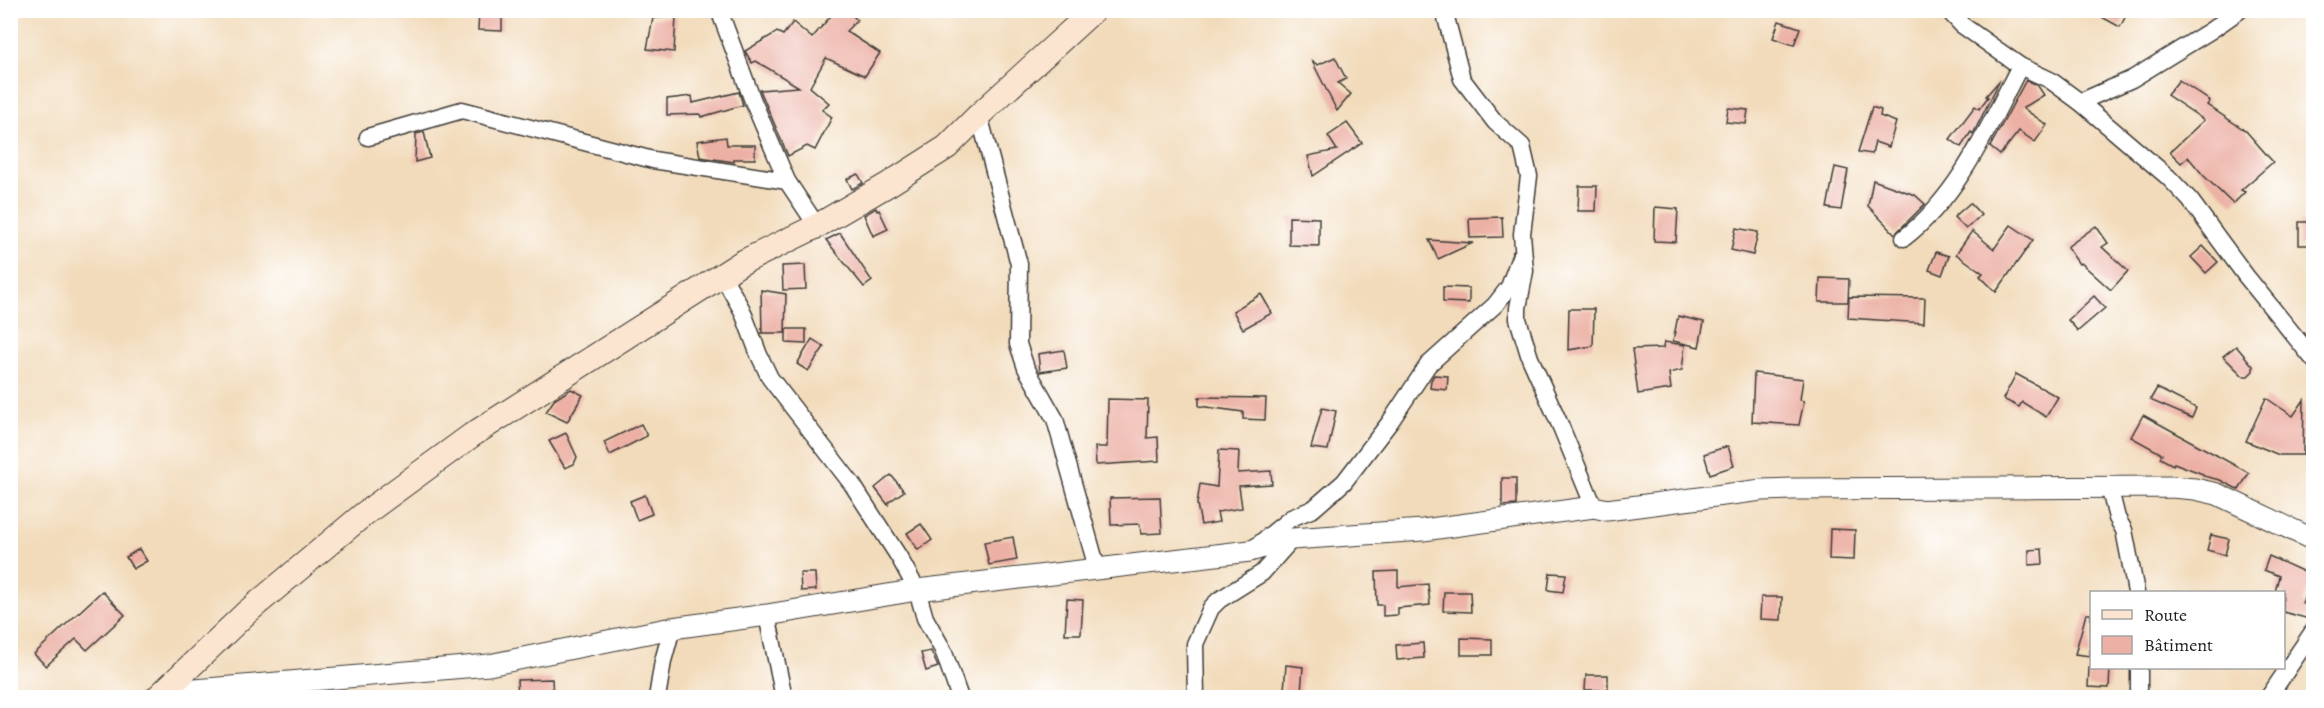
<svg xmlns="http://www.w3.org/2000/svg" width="2324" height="708" font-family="Alegreya,serif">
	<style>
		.building { fill: #ecb0a4 }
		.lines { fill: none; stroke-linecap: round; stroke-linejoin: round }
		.minor-casing { stroke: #3c3934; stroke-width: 19 }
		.tertiary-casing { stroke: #3c3934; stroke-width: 23 }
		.secondary-casing { stroke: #3c3934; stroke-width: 26 }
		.minor { stroke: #fff; stroke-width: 16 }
		.tertiary { stroke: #fff; stroke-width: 21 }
		.secondary { stroke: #fce5d0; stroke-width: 24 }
	</style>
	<rect width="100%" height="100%" fill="#fff"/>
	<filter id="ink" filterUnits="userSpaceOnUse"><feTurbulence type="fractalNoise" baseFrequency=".0167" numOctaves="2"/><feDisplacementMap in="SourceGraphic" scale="12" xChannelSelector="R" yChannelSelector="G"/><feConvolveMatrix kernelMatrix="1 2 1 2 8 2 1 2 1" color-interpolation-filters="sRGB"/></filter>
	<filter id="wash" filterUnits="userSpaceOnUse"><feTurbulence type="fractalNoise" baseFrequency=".008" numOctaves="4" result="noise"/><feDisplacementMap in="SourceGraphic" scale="24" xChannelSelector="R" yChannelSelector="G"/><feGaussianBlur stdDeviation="1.35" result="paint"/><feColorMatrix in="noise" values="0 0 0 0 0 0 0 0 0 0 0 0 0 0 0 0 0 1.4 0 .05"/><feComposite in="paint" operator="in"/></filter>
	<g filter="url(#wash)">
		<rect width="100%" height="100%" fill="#f2dbbb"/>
		<g id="blocks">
			<g class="building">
				<path d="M479,10H502V31L478,30Z"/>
				<path d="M836,10H847L857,20L846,31L880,53L865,76L826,58L810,87L829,103L822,110L832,117L815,150L807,146L788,156L760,90L799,87L756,61L752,63L745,51L777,32L783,35L793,22L812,38Z"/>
				<path d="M2089,10H2129L2120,27Z"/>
				<path d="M676,17L674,52L647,49L653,18Z"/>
				<path d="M1779,21L1800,28L1794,45L1773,38Z"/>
				<path d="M1335,57L1346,79L1338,83L1351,94L1337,111L1312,61L1318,65Z"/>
				<path d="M2000,80L1973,134L1971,132L1961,147L1950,139L1975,106L1979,109L1988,97L1986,96Z"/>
				<path d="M2026,80L2038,86L2044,95L2023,108L2047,125L2035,142L2019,131L2000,155L1990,147Z"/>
				<path d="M2179,80L2210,101L2207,105L2246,131L2273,162L2241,190L2245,192L2233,204L2203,175L2188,157L2181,163L2170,152L2204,120L2167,95Z"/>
				<path d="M739,92L743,105L701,117L700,114L667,115V99L692,96L693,103Z"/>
				<path d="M1872,107L1881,110L1880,116L1896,122L1889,147L1875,142L1872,154L1858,152Z"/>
				<path d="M1728,108L1748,110L1746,124L1726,122Z"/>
				<path d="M1347,123L1362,143L1313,176L1308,156L1337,150L1328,136Z"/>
				<path d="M424,132L430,158L415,162L416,134Z"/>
				<path d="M726,137L727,145H755V159H734V162L700,157L697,141Z"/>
				<path d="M1835,167L1848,170L1841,210L1827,208Z"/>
				<path d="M858,174L863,183L852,189L847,179Z"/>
				<path d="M1873,180L1915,195L1925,204L1895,234L1868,206Z"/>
				<path d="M1579,186H1597L1596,211H1578Z"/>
				<path d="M1970,203L1981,215L1966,229L1954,217Z"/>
				<path d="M1655,207L1678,209L1676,242L1654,241Z"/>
				<path d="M876,208L877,211L879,210L888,229L873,236L864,215Z"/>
				<path d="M1289,217L1319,218V246L1289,245Z"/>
				<path d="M1502,217L1503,237L1470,238L1469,218Z"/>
				<rect x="2299" y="222" width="14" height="23"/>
				<path d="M2011,225L2033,240L1996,292L1980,276L1983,273L1956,254L1972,231L1994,249Z"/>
				<path d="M2096,226L2108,243L2102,247L2128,271L2111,290L2081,263L2079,264L2067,247Z"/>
				<path d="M1736,228L1758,232L1753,255L1731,250Z"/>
				<path d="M840,233L872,281L864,287L826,240Z"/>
				<path d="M1429,240L1473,243L1438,259Z"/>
				<path d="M2203,246L2218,262L2206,273L2191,257Z"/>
				<path d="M1936,252L1949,256L1942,275L1929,270Z"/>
				<path d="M805,265L806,289L783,290L782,266Z"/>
				<path d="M1820,278L1849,279L1848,302H1819Z"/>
				<path d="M1443,287L1469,288V303L1443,302Z"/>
				<path d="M761,290L786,294L785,333H762Z"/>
				<path d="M1261,294L1272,313L1243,329L1233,311Z"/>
				<path d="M2094,296L2105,308L2078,331L2068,320Z"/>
				<path d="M1849,297L1925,298L1924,323L1848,318Z"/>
				<path d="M1569,309H1594L1593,346L1568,350Z"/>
				<path d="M1678,316L1704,322L1699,347L1673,341Z"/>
				<path d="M786,329H806V344L786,343Z"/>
				<path d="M812,339L824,347L808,371L797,364Z"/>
				<path d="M1664,342L1685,345L1682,370L1669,373L1671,389L1638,394L1632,349L1663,348Z"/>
				<path d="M2236,346L2253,366V371L2248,376H2243L2223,356Z"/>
				<path d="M1064,350L1067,368L1040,372L1038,354Z"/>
				<path d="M1754,373L1803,379L1800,400L1804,401L1799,425L1752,422Z"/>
				<path d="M2016,374L2058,397L2046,417L2022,402L2019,407L2003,399Z"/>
				<path d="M1434,375L1448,376L1447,390L1430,388L1431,380Z"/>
				<path d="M2157,388L2196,408L2192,418L2150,400Z"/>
				<path d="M571,389L583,395L567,422L546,412L554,400Z"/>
				<path d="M1199,397L1266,398L1265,420L1243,419V412L1199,406Z"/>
				<path d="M2266,398L2293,416L2304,400L2303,455H2279L2246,441Z"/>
				<path d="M1108,399L1148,400L1147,438L1158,437L1159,461L1096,465L1095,447H1107Z"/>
				<path d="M1322,408L1336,411L1328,450L1311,448Z"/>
				<path d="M2143,415L2249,473L2239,490L2220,480L2203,476V474L2174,463L2173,465L2160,458L2162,454L2131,437Z"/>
				<path d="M641,424L647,436L610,455L604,442Z"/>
				<path d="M566,433L577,457L574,464L565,468L549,441Z"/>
				<path d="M1728,446L1734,466L1710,474L1704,454Z"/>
				<path d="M1219,450L1239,451L1238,473L1271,471L1272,484L1239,486L1242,508L1217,512L1219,522L1201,525L1197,504L1200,484L1217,487Z"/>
				<path d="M891,475L904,491L889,502L888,505L875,488Z"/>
				<path d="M1502,478H1516V505L1502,506Z"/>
				<path d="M645,495L652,514L637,520L630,501Z"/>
				<path d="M1160,497L1162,533L1141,534L1140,524L1111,525L1110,498Z"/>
				<path d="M921,524L932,540L918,550L907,533Z"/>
				<path d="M1830,529L1855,530L1854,560L1829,559Z"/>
				<path d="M2211,535L2229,539L2225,555L2207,550Z"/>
				<path d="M1013,537L1017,560L989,565L984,542Z"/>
				<path d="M139,549L147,561L133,569L126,557Z"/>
				<path d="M2042,549L2043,564L2029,565V550Z"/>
				<path d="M2269,556L2313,576L2302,603L2313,607V620L2283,612V592H2275L2279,576L2264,570Z"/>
				<path d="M1398,571V587L1428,584L1430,605L1398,608V615L1383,616V605H1377L1376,572Z"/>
				<path d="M800,573H815L816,590L801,591Z"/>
				<path d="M1550,573L1566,574L1563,592L1548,590Z"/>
				<path d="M102,591L125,615L87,650L76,639L46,666L34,654Z"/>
				<path d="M1444,592H1470L1471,612L1443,611Z"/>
				<path d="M1761,597H1782L1781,620L1760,619Z"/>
				<path d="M1067,599L1083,600L1081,634H1065Z"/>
				<path d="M2086,614H2091L2090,656L2075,654Z"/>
				<path d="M1461,638L1492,639V655H1461Z"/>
				<path d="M1423,643L1424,658L1397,660L1396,645Z"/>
				<path d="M931,651L938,667L926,671L921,653Z"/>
				<path d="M1286,665L1303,667L1301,692L1284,690Z"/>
				<path d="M2089,668H2110L2109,688L2088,687Z"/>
				<path d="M1586,675H1608V690H1585Z"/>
				<path d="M552,679L553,698H518L517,680Z"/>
			</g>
		</g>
	</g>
	<g filter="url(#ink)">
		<use href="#blocks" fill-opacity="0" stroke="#3c3934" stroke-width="1.5"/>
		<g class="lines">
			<g class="minor-casing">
				<g id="minor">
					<path d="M719,10L753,101L787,181L817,226"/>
					<path d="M1444,10L1462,79L1495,122L1522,146L1529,176L1522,234L1525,271L1518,308V319L1530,358L1561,427L1594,507"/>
					<path d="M1948,10L1962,25L2020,66L2050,80L2080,102L2168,177L2190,200L2246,276L2314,360"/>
					<path d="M2080,102L2132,79L2210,31L2240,10"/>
					<path d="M979,115L1019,264L1018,344L1026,368L1055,419L1097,568"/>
					<path d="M368,137L462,110L653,160L787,181"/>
					<path d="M1904,238C1960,195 1988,127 2020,66"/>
					<path d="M737,268L725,280L742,310L759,355L770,378L852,484L899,557L917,590L925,618L943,650L960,698"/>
					<path d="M2109,486L2117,518L2124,530L2136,592"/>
					<path d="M1253,549L1291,518L1313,509L1344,482L1390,422L1428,365L1495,305L1509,287L1520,257"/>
					<path d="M767,615L784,698"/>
					<path d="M2139,668V698"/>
					<path d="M657,698L663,661L672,628"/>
					<path d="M1196,698L1195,644L1211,608L1219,600L1262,573L1292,539"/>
					<path d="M2268,698L2314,630"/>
				</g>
			</g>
			<g class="tertiary-casing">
				<path id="tertiary" d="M164,698L171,692L489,665L672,628L767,615L917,590L1250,551L1292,539L1423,530L1594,507L1607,510L1762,490L1792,489L2171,487L2195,489L2217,494L2314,540"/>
			</g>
			<g class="secondary-casing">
				<path id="secondary" d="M157,698L246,613L364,514L472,435L741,263L817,226L889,184L947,147L979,115L1094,10"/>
			</g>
			<use href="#minor" class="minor"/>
			<use href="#tertiary" class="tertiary"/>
			<use href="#secondary" class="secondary"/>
		</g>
	</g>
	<rect width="2324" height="708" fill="none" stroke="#fff" stroke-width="36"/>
	<rect x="2090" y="591" width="195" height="78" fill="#ffffff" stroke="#a4a4a4" stroke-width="1.5"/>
	<rect x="2102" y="610" width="30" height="9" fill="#fce5d0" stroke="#a4a4a4" stroke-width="1.5"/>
	<text x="2144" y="621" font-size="18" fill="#1c1c1c">Route</text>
	<rect x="2102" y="636" width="30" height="18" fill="#ecb0a4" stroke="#a4a4a4" stroke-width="1.5"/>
	<text x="2144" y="651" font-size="18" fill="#1c1c1c">Bâtiment</text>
</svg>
